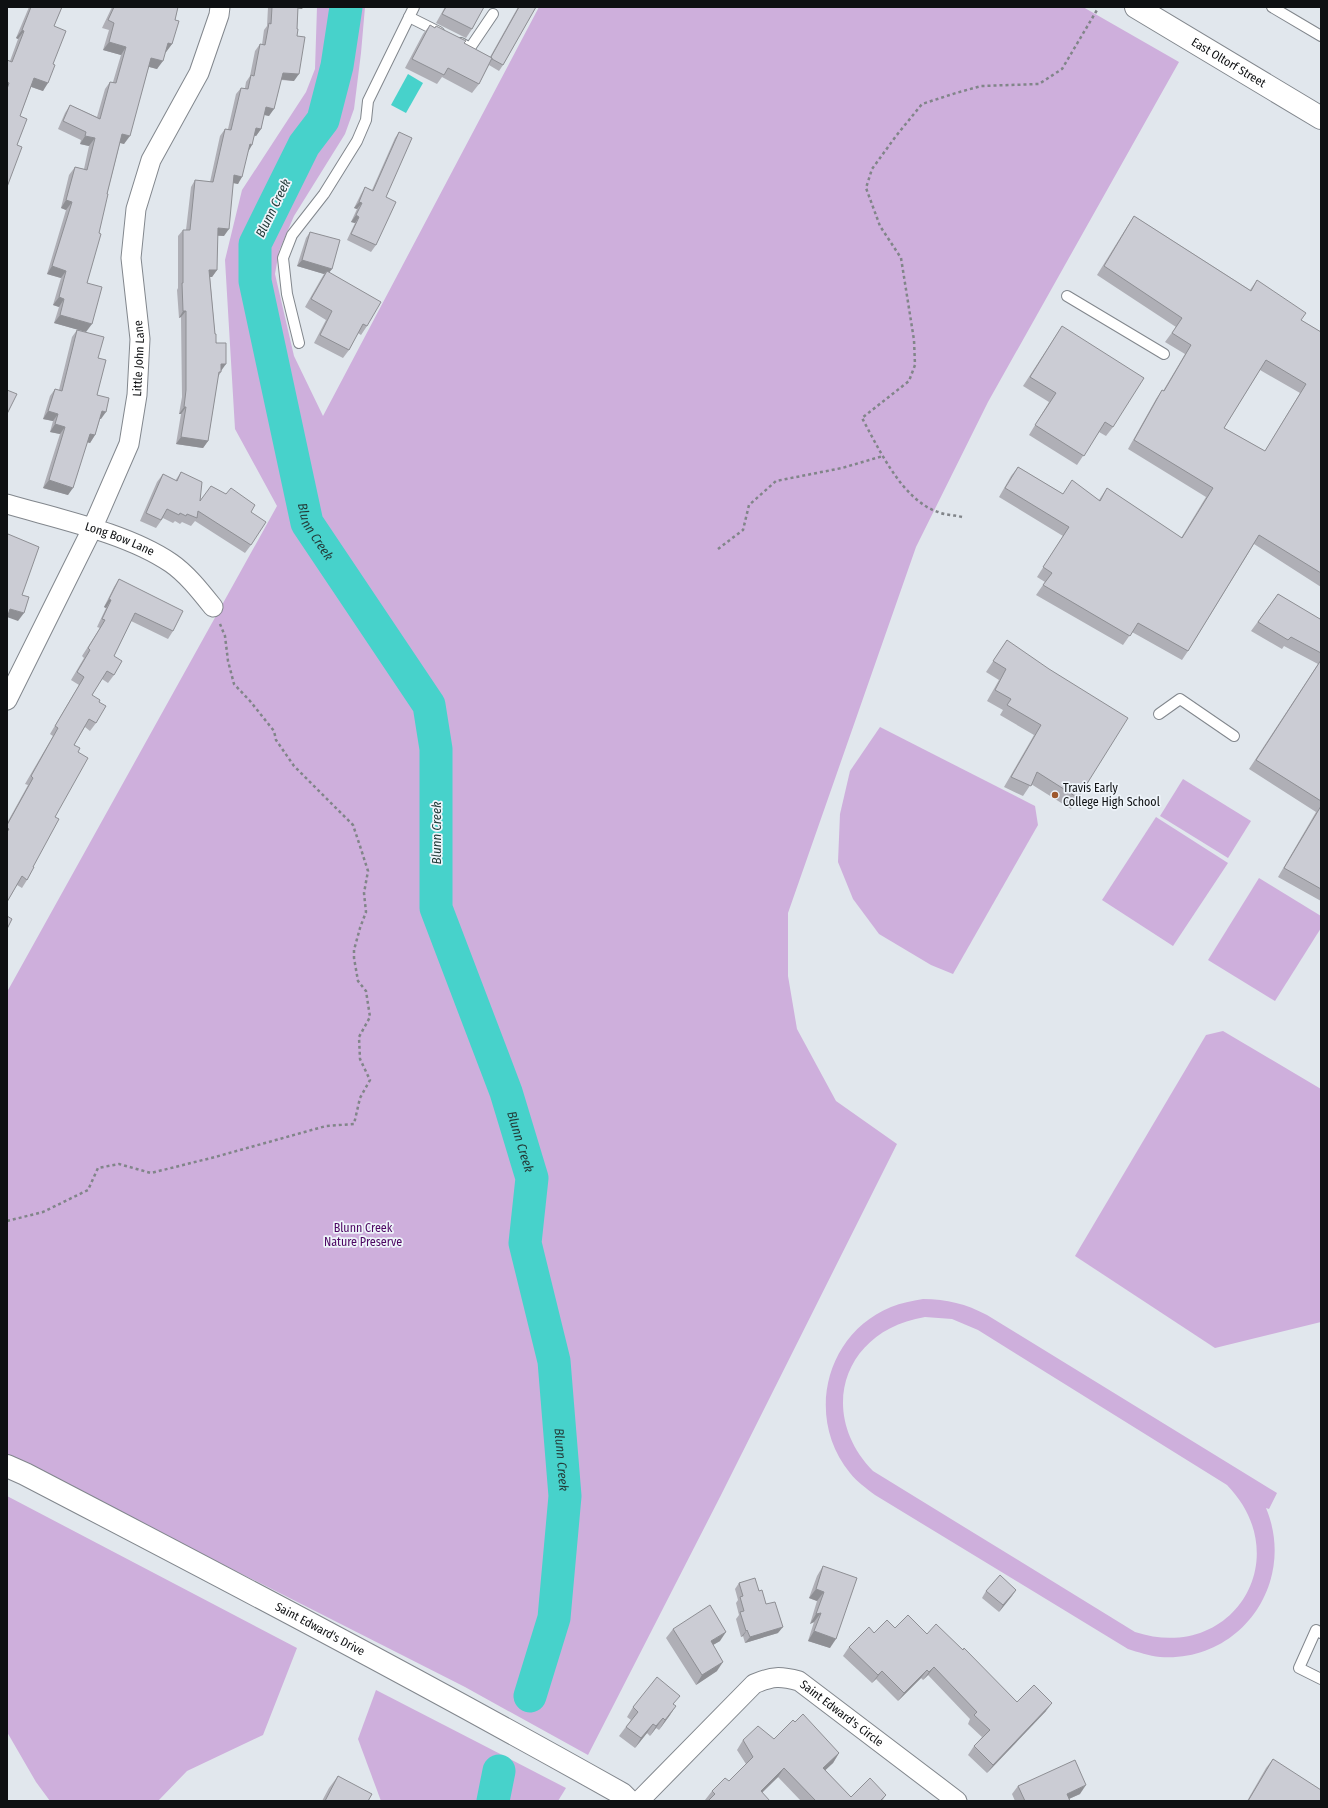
<svg xmlns="http://www.w3.org/2000/svg" width="1328" height="1808" font-family="'Fira Sans Condensed',sans-serif">
	<style>
		.green { fill: #ceafdc; fill-rule: evenodd }
		.water { fill: #47d2cb }
		.lines { fill: none; stroke-linecap: round; stroke-linejoin: round }
		.river { stroke: #47d2cb; stroke-width: 33 }
		.lane-casing { stroke: #82878d; stroke-width: 12 }
		.street-casing { stroke: #82878d; stroke-width: 21 }
		.secondary-casing { stroke: #82878d; stroke-width: 24 }
		.path { stroke: #818589; stroke-width: 2.5; stroke-dasharray: 3 3; stroke-linecap: butt }
		.lane { stroke: #fff; stroke-width: 10 }
		.street { stroke: #fff; stroke-width: 19 }
		.secondary { stroke: #fff; stroke-width: 22 }
		.wall { fill: #afafb6; fill-rule: evenodd }
		.shaded-wall { fill: #8e8f94 }
		.building { fill: #cbccd4; stroke: #8e8f94; fill-rule: evenodd }
		.poi-dot { fill: #9e582e; stroke: #eef4fa; stroke-width: 1.5 }
		.labels { text-anchor: middle; dominant-baseline: central; stroke-width: 3.5; stroke-linejoin: round; paint-order: stroke }
		.street-label { font-size: 12px; fill: #0e1012; stroke: #eef4fa }
		.poi-label { font-size: 12px; fill: #0e1012; stroke: #eef4fa; text-anchor: start }
		.park-label { font-size: 12px; fill: #4d0662; stroke: #eef4fa }
		.water-label { font-size: 13px; font-style: italic; fill: #233b39; stroke: #eef4fa }
	</style>
	<rect width="100%" height="100%" fill="#e1e7ed"/>
	<g class="green">
		<path d="M317,7H365L361,53L354,109L345,134L294,216L279,251L275,274L294,356L323,416L539,7H1083L1179,62L988,402L916,547L788,913V976L797,1029L836,1101L897,1144L720,1497L588,1755L465,1687L7,1455V992L277,506L235,429L225,260L242,190L306,92L315,69Z"/>
		<path d="M880,727L1035,806L1038,825L953,974L931,965L879,934L853,899L838,862L840,814L850,771Z"/>
		<path d="M1183,779L1251,821L1228,858L1160,816Z"/>
		<path d="M1156,817L1228,863L1173,946L1102,900Z"/>
		<path d="M1259,878L1321,916V928L1275,1001L1208,960Z"/>
		<path d="M1223,1031L1321,1089V1322L1215,1348L1075,1256L1206,1035Z"/>
		<path d="M923,1299C947,1299 966,1304 987,1315L1277,1493L1269,1509L1266,1508C1297,1582 1241,1663 1160,1657C1149,1656 1138,1652 1128,1649L875,1495C866,1488 857,1482 850,1473C805,1418 825,1334 891,1307C901,1303 912,1301 923,1299ZM925,1317L952,1319L978,1330L1227,1485C1298,1558 1232,1664 1135,1632L873,1471C816,1412 844,1330 925,1317Z"/>
		<path d="M7,1496L297,1648L263,1735L187,1771L158,1801H50L36,1782L7,1732Z"/>
		<path d="M376,1690L566,1788L558,1801H381L358,1739Z"/>
	</g>
	<path class="water" d="M408,74L423,83L406,113L391,105Z"/>
	<g class="lines">
		<g class="river">
			<path id="s1" d="M346,7L337,66L323,120L304,145L255,244V281L307,523L429,705L436,749V908L506,1092L532,1178L525,1243L554,1361L565,1496L554,1618L530,1696"/>
			<path d="M493,1801L499,1771"/>
		</g>
		<g class="lane-casing">
			<g id="lane">
				<path d="M1272,7L1321,36"/>
				<path d="M409,17L439,32"/>
				<path d="M461,43L470,48L493,14"/>
				<path d="M1067,296L1164,354"/>
				<path d="M299,343L287,294L283,258L292,235L324,194L357,141L366,120L368,101L414,7"/>
				<path d="M1159,714L1180,699L1234,736"/>
				<path d="M1321,1633L1316,1630L1299,1668L1321,1679"/>
			</g>
		</g>
		<g class="street-casing">
			<g id="street">
				<path id="s2" d="M7,504C58,519 127,533 171,563C187,574 201,592 213,607"/>
				<path id="s3" d="M7,700L92,529L129,444L137,395L140,339L131,258L136,209L151,160L199,73L219,15L220,7"/>
				<path id="s4" d="M639,1801L754,1684C773,1676 780,1676 799,1681L957,1801"/>
			</g>
		</g>
		<g class="secondary-casing">
			<g id="secondary">
				<path id="s5" d="M1136,7L1321,118"/>
				<path id="s6" d="M7,1466L25,1474C225,1578 425,1683 622,1794L629,1801"/>
			</g>
		</g>
		<g class="path">
			<path d="M962,517C954,515 945,515 938,512C902,500 879,449 862,418L909,381L915,365L914,340L901,258L880,226L866,188L872,169L896,136L922,104L956,93L981,86L1039,84L1062,69L1097,10"/>
			<path d="M718,549L743,530L749,505L776,481L842,468L883,456"/>
			<path d="M7,1221L43,1212L88,1190L98,1168L119,1164L151,1173L215,1157L326,1126L354,1124L360,1098L370,1080L360,1059L359,1037L370,1017L366,991L358,981L354,958V950L360,928L366,912L364,893L368,871L360,846L353,825L294,766L276,740L274,731L250,701L234,684L228,661L225,636L220,624"/>
		</g>
		<use href="#lane" class="lane"/>
		<use href="#street" class="street"/>
		<use href="#secondary" class="secondary"/>
	</g>
	<g class="wall">
		<path d="M29,7H62L54,26L53,64L43,91L31,87L20,116L17,145L7,187V60L10,61L18,39L16,38Z"/>
		<path d="M112,7H178L175,20L172,44L166,52H165L157,69L149,67L124,144L120,143L107,194L87,283L86,332L54,323L59,307L53,305L61,278L47,274L66,210L61,208L69,175L75,167L84,169L89,146L80,144L81,140L58,129L65,113L70,105L97,117L105,89L110,82H113L121,55L103,50L109,30L102,28Z"/>
		<path d="M268,7H303L302,9L298,8L297,29V36L294,81L281,80L269,116L264,115L261,129L256,136L255,135L248,151L238,184L233,183L224,236H217V270L212,277H210L215,334L221,372L218,377L208,441L203,448L176,444L181,414H179L182,397L181,317L179,318L177,290L178,288V236L183,230H186L191,187L195,180L210,182L220,136L225,129H228L236,94L241,88H245L246,82L250,76L255,51L260,44L262,45L264,30L267,26Z"/>
		<path d="M445,7H484L472,29L466,38L436,23Z"/>
		<path d="M518,7H536L503,65L499,71L489,65L479,84L472,93L442,77L437,84L405,68L423,34L430,25L490,57Z"/>
		<path d="M399,132L376,245L371,252L347,240L355,223L351,222L357,209L354,208L361,194L365,187L372,190L395,138Z"/>
		<path d="M1134,216L1250,290L1257,280L1301,320L1321,332V587L1254,544L1188,651L1182,660L1132,632L1123,645L1036,595L1045,582L1037,577L1063,536L999,497L1011,476L1018,467L1063,494L1099,500L1107,488L1181,538L1206,497L1128,449L1156,399L1162,390L1163,391L1185,354L1165,342L1176,327L1097,275L1128,225ZM1260,370L1300,393L1265,451L1224,428Z"/>
		<path d="M310,232L332,269L329,272L367,326L361,335L358,333L349,350L343,358L314,343L326,320L305,307L321,279L324,274L297,266L306,238Z"/>
		<path d="M1062,326L1113,427L1106,436L1099,432L1077,465L1029,435L1049,402L1023,386Z"/>
		<path d="M77,330L98,358L97,395L101,419H100L95,435L90,443L87,442L68,495L43,488L60,434L50,432L53,421L43,419L50,396L55,389L59,390L72,337Z"/>
		<path d="M181,472L200,501L251,512V545L245,553L195,521L191,526L182,522L180,524L175,521L173,523L163,518L156,528L140,521L157,482L163,474L175,481Z"/>
		<path d="M119,579L173,631L168,639L131,621L114,656V675L108,683L102,679L92,695L99,702L96,723L90,731L85,727L74,745L78,752L55,817L27,880L22,888L17,885L7,902V823L28,785L25,784L53,736L50,734L79,685L71,680L84,658L82,656L100,628L97,627L106,608L104,607L114,587Z"/>
		<path d="M1278,594L1319,619L1321,617V901L1278,877L1316,812L1249,769L1318,664L1284,646L1282,649L1251,631Z"/>
		<path d="M1007,640L1078,798L1071,809L1031,784L1023,796L1004,787L1034,735L1000,715L1003,710L987,701L999,680L986,672Z"/>
		<path d="M823,1566L830,1648L808,1641L814,1622L810,1624L817,1601L809,1598L817,1576Z"/>
		<path d="M739,1583L759,1591L766,1604L778,1633L745,1643L743,1636L741,1637L736,1619L739,1615L736,1603L738,1600L735,1589Z"/>
		<path d="M1016,1590L999,1612L982,1598L986,1591Z"/>
		<path d="M895,1628L927,1634L1017,1702L1046,1711L987,1773L968,1755L974,1746L982,1737L968,1724L970,1719L928,1675L923,1680L921,1678L898,1701L876,1679L872,1683L843,1656L849,1647L874,1633Z"/>
		<path d="M673,1629L720,1641L713,1645L717,1671L696,1685L666,1638Z"/>
		<path d="M674,1704L670,1715L659,1730L656,1728L650,1736L647,1733L635,1748L619,1736L631,1720L627,1717L633,1707Z"/>
		<path d="M795,1722L839,1753L833,1763L825,1770L851,1797L886,1795L882,1801H801L778,1777L762,1793L770,1801H707L705,1800L712,1791L729,1781L746,1764L737,1750L743,1740L774,1739Z"/>
		<path d="M1273,1759L1321,1801H1247L1266,1768Z"/>
		<path d="M338,1776L368,1801H322L329,1788Z"/>
		<path d="M1018,1786L1080,1794L1069,1799L1070,1801H1015L1012,1794Z"/>
	</g>
	<g class="shaded-wall">
		<path d="M294,7H303L302,9L294,8Z"/>
		<path d="M22,30L24,31L18,39L16,38Z"/>
		<path d="M109,42L126,47L121,55L103,50Z"/>
		<path d="M168,43L172,44L166,52L162,51Z"/>
		<path d="M151,58L163,61L157,69L146,66Z"/>
		<path d="M283,73L299,74L294,81L278,79Z"/>
		<path d="M34,78L48,83L43,91L29,86Z"/>
		<path d="M266,107L274,109L269,116L261,114Z"/>
		<path d="M256,128L261,129L256,136L252,135Z"/>
		<path d="M122,134L130,136L124,144L117,142Z"/>
		<path d="M85,136L95,138L89,146L80,144Z"/>
		<path d="M250,144L252,145L248,152Z"/>
		<path d="M234,175L242,177L238,184L229,182Z"/>
		<path d="M66,200L72,202L66,210L61,208Z"/>
		<path d="M359,202L362,203L357,209L354,208Z"/>
		<path d="M356,215L359,217L355,223L351,222Z"/>
		<path d="M218,228L229,229L224,236L213,235Z"/>
		<path d="M302,260L332,269L327,275V271L324,274L297,266Z"/>
		<path d="M52,266L66,271L61,278L47,274Z"/>
		<path d="M209,270H217L212,277H205Z"/>
		<path d="M59,297L64,299L59,307L53,305Z"/>
		<path d="M183,311H186L181,317L179,318Z"/>
		<path d="M60,315L92,324L86,332L54,323Z"/>
		<path d="M221,364H226L221,371Z"/>
		<path d="M184,407H186L181,414H179Z"/>
		<path d="M48,411L58,414L53,421L43,419Z"/>
		<path d="M102,411L106,412L101,419L97,418Z"/>
		<path d="M55,424L65,427L60,434L50,432Z"/>
		<path d="M90,434L95,435L90,443L84,441Z"/>
		<path d="M181,437L208,441L203,448L176,444Z"/>
		<path d="M49,480L73,488L68,495L43,488Z"/>
		<path d="M109,599L111,600L106,608L104,607Z"/>
		<path d="M10,609L24,613L18,621L7,617Z"/>
		<path d="M816,1589L824,1592L817,1601L809,1598Z"/>
		<path d="M1016,1590L1012,1596L999,1612L1003,1605Z"/>
		<path d="M821,1613L814,1622L810,1624L816,1614Z"/>
		<path d="M783,1627L778,1633L745,1643L750,1637Z"/>
		<path d="M747,1630L743,1636L741,1637L746,1631Z"/>
		<path d="M814,1631L836,1639L830,1648L808,1641Z"/>
		<path d="M726,1632L720,1641L704,1650L711,1641Z"/>
		<path d="M723,1662L717,1671L696,1685L702,1675Z"/>
		<path d="M934,1667L928,1675L923,1680L929,1672Z"/>
		<path d="M927,1670L921,1678L898,1701L904,1693Z"/>
		<path d="M882,1671L876,1679L872,1683L878,1675Z"/>
		<path d="M1052,1703L1046,1711L987,1773L993,1765Z"/>
		<path d="M676,1706L670,1715L659,1730L665,1720Z"/>
		<path d="M663,1718L656,1728L650,1736L656,1726Z"/>
		<path d="M653,1724L647,1733L635,1748L641,1738Z"/>
		<path d="M839,1753L833,1763L817,1778L823,1768Z"/>
		<path d="M784,1768L778,1777L754,1800L761,1791Z"/>
		<path d="M1086,1785L1080,1794L1064,1801L1067,1794Z"/>
	</g>
	<g class="building">
		<path d="M31,7H62L54,26L66,31L53,64L55,65L48,83L34,78L20,116L27,119L17,145L22,147L7,187V89L9,83L7,82V60L12,62L24,31L22,30Z"/>
		<path d="M114,7H178L175,20L179,21L172,44L168,43L163,61L151,58L130,136L122,134L107,194H108L99,233L101,234L87,283L102,287L92,324L60,315L64,299L59,297L66,271L52,266L72,202L66,200L75,167L87,170L95,138L85,136L86,132L63,121L70,105L100,119L110,82L116,83L126,47L109,42L114,23L108,20Z"/>
		<path d="M272,7H298L297,29H298L297,36L305,37L299,74L283,73L274,109L266,107L261,129L256,128L252,145L250,144L242,177L234,175L229,229L218,228L217,270H209L215,334H216V343H226V364H221V372H219L208,441L181,437L186,407H184L186,390V311H183L182,283H183V230H190L195,180L213,182L225,129L231,130L241,88L248,89L251,75L254,76L260,44L265,45L269,23L271,24Z"/>
		<path d="M446,7H484L472,29L442,14Z"/>
		<path d="M519,7H536L503,65L492,59V58L491,57Z"/>
		<path d="M430,25L435,28L436,26L466,41L464,43L492,58L479,84L448,68L444,75L412,59Z"/>
		<path d="M399,132L412,138L386,197L396,202L376,245L351,234L359,217L356,215L362,203L359,202L365,187L373,191Z"/>
		<path d="M1134,216L1251,291L1257,280L1306,313L1301,320L1321,332V573L1259,535L1188,651L1138,623L1130,636L1043,585L1052,573L1043,567L1069,527L1005,488L1018,467L1063,494L1072,480L1100,501L1107,488L1182,538L1213,488L1134,440L1162,390L1164,391L1191,345L1172,333L1182,318L1104,266ZM1266,360L1306,384L1265,451L1224,428Z"/>
		<path d="M310,232L340,240L332,269L302,260Z"/>
		<path d="M327,271L381,302L367,326L363,324L349,350L320,335L332,311L311,299Z"/>
		<path d="M1062,326L1144,378L1113,427L1105,422L1084,456L1035,425L1056,393L1030,377Z"/>
		<path d="M77,330L104,337L98,358L106,360L97,395L109,398L106,412L102,411L95,435L90,434L73,488L49,480L65,427L55,424L58,414L48,411L55,389L62,391Z"/>
		<path d="M7,390L17,394L7,414Z"/>
		<path d="M181,472L202,482L200,501L211,486L226,494L231,488L255,505L251,512L266,522L251,545L198,511L197,518L187,514L186,516L180,513L179,515L167,509L161,520L146,513L163,474L177,481Z"/>
		<path d="M8,534L39,547L22,595L29,597L24,613L10,609L7,618V536Z"/>
		<path d="M119,579L183,611L173,631L135,613L114,656L122,661L114,675L107,671L92,695L100,700L99,702L106,706L96,723L89,719L74,745L80,748L78,752L88,758L55,817L59,819L33,867H34L27,880L22,876L7,902V832L9,829L7,828V825L33,778L31,776L58,728L55,726L84,677L77,672L90,650L88,648L105,620L102,619L111,600L109,599Z"/>
		<path d="M1278,594L1320,619L1321,617V653L1291,637L1288,640L1258,622Z"/>
		<path d="M1007,640L1049,669L1128,718L1078,798L1037,772L1031,786L1011,777L1041,725L1007,705L1011,699L995,690L1006,669L993,661Z"/>
		<path d="M1321,660V801L1256,760Z"/>
		<path d="M1321,806V889L1284,868Z"/>
		<path d="M7,916L12,919L7,929Z"/>
		<path d="M823,1566L857,1578L836,1639L814,1631L821,1613L816,1614L824,1592L816,1589Z"/>
		<path d="M1000,1575L1016,1590L1003,1605L986,1591Z"/>
		<path d="M755,1578L759,1591L762,1590L766,1604L775,1602L783,1627L750,1637L747,1630L746,1631L740,1612L744,1611L740,1597L743,1596L739,1583Z"/>
		<path d="M710,1605L726,1632L711,1641L723,1662L702,1675L673,1629Z"/>
		<path d="M908,1615L927,1634L936,1624L963,1650L964,1648L1017,1702L1034,1685L1052,1703L993,1765L974,1746L990,1730L974,1715L977,1712L934,1667L929,1672L927,1670L904,1693L882,1671L878,1675L849,1647L869,1627L874,1633L887,1620L895,1628Z"/>
		<path d="M657,1677L680,1696L673,1704L676,1706L665,1720L663,1718L656,1726L653,1724L641,1738L626,1727L638,1712L633,1707Z"/>
		<path d="M803,1714L839,1753L823,1768L851,1797L870,1778L886,1795L880,1801H816L784,1768L761,1791L770,1801H708L715,1794L712,1791L725,1778L729,1781L753,1757L743,1740L758,1726L774,1739L793,1720L795,1722Z"/>
		<path d="M1273,1759L1321,1790V1801H1248Z"/>
		<path d="M1075,1760L1086,1785L1067,1794L1070,1801H1025L1018,1786Z"/>
		<path d="M338,1776L372,1794L368,1801H325Z"/>
	</g>
	<circle class="poi-dot" cx="1055" cy="795" r="4"/>
	<g class="labels">
		<g class="street-label">
			<text stroke="none"><textPath href="#s5" startOffset="108">East Oltorf Street</textPath></text>
			<text stroke="none"><textPath href="#s3" startOffset="370">Little John Lane</textPath></text>
			<text stroke="none"><textPath href="#s2" startOffset="118">Long Bow Lane</textPath></text>
			<text stroke="none"><textPath href="#s6" startOffset="353">Saint Edward's Drive</textPath></text>
			<text stroke="none"><textPath href="#s4" startOffset="264">Saint Edward's Circle</textPath></text>
		</g>
		<g class="poi-label">
			<text x="1063" y="788">Travis Early<tspan x="1063" dy="14">College High School</tspan></text>
		</g>
		<g class="park-label">
			<text x="363" y="1228">Blunn Creek<tspan x="363" dy="14">Nature Preserve</tspan></text>
		</g>
		<g class="water-label">
			<text transform="translate(273 208) rotate(-64)">Blunn Creek</text>
			<text stroke="none"><textPath href="#s1" startOffset="553">Blunn Creek</textPath></text>
			<text transform="translate(436 833) rotate(-90)">Blunn Creek</text>
			<text stroke="none"><textPath href="#s1" startOffset="1213">Blunn Creek</textPath></text>
			<text stroke="none"><textPath href="#s1" startOffset="1537">Blunn Creek</textPath></text>
		</g>
	</g>
	<rect width="1328" height="1808" fill="none" stroke="#0e1012" stroke-width="16"/>
</svg>
